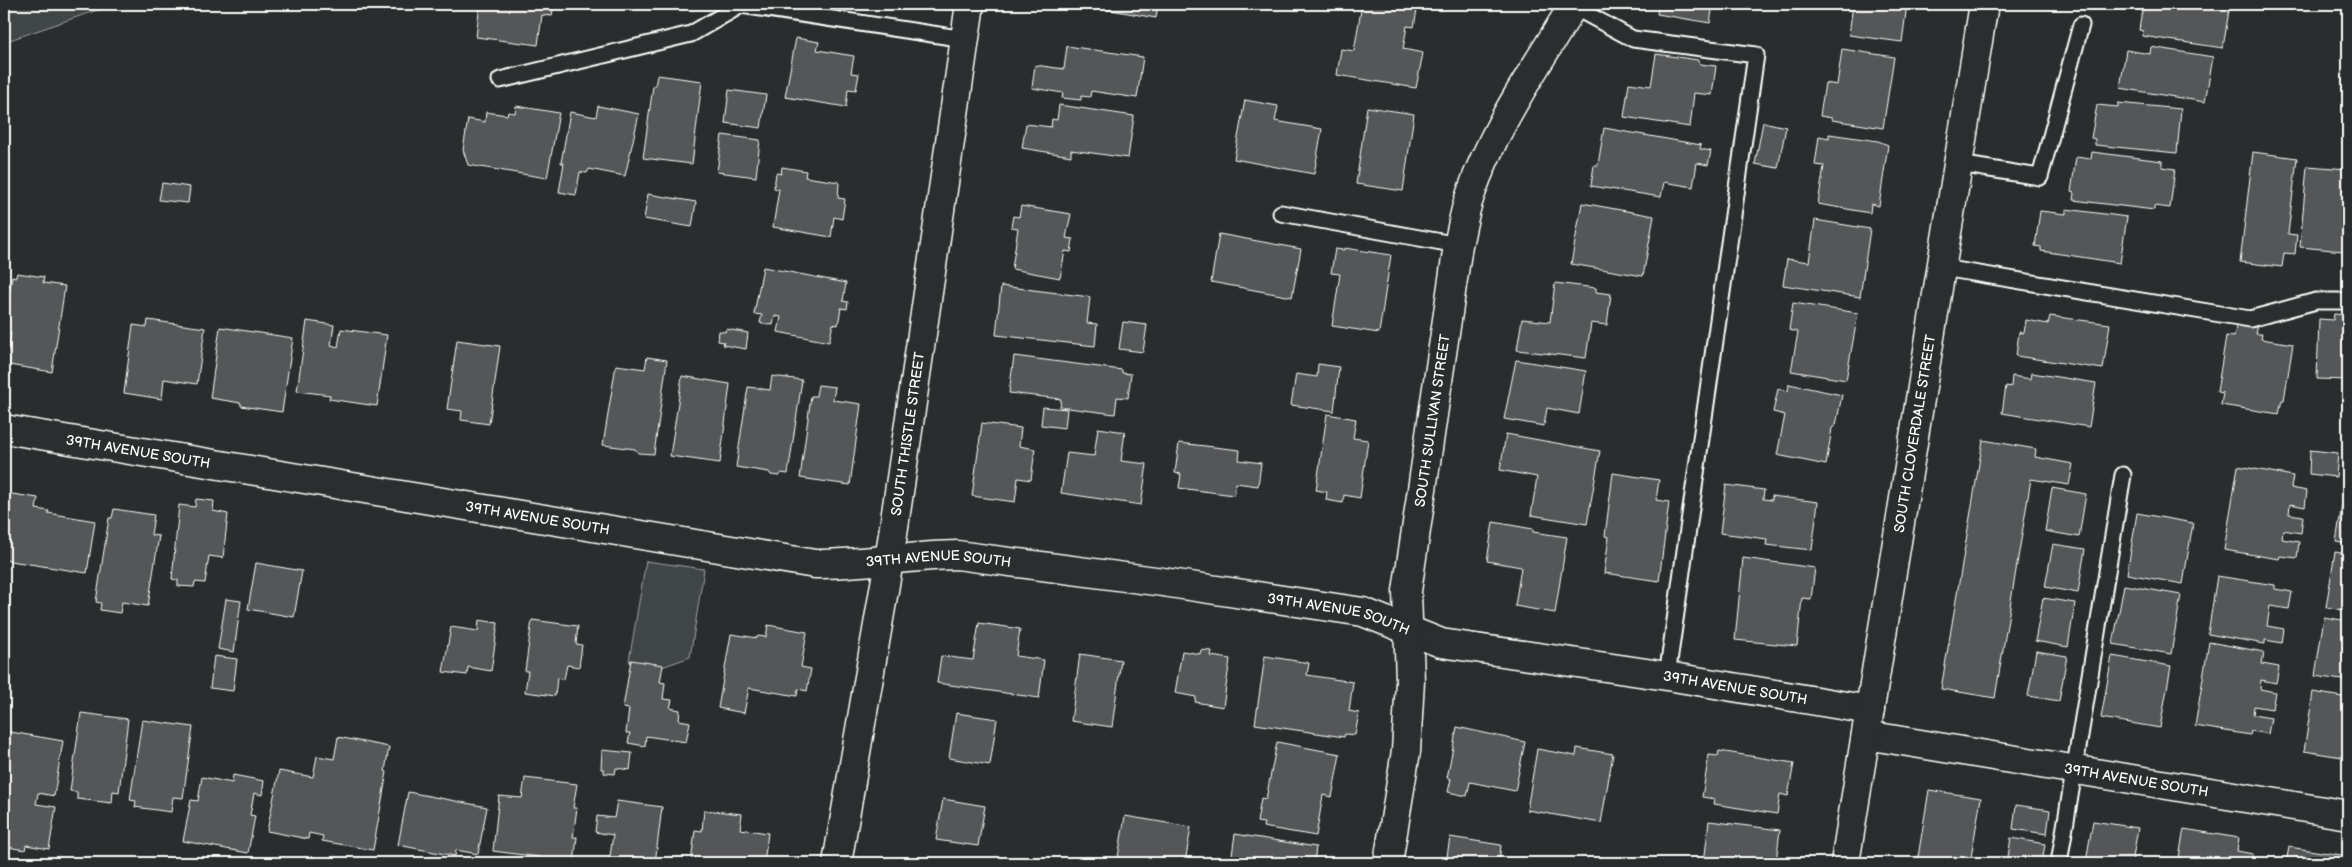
<svg xmlns="http://www.w3.org/2000/svg" width="2352" height="867" font-family="'Balsamiq Sans',sans-serif">
	<style>
		.green { fill: #414445; stroke: #a0a2a2 }
		.building { fill: #555758; stroke: #fff }
		.lines { fill: none; stroke-linecap: round; stroke-linejoin: round }
		.lane-casing { stroke: #fff; stroke-width: 19 }
		.street-casing { stroke: #fff; stroke-width: 31 }
		.secondary-casing { stroke: #fff; stroke-width: 31 }
		.lane { stroke: #2a2d2e; stroke-width: 15 }
		.street { stroke: #2a2d2e; stroke-width: 28 }
		.secondary { stroke: #2a2d2e; stroke-width: 28 }
		.labels { text-anchor: middle; dominant-baseline: central; stroke-width: 4; stroke-linejoin: round; paint-order: stroke }
		.street-label { font-size: 14px; fill: #fff; stroke: #2a2d2e }
	</style>
	<rect width="100%" height="100%" fill="#2a2d2e"/>
	<filter id="ink" filterUnits="userSpaceOnUse"><feTurbulence type="fractalNoise" baseFrequency=".02" numOctaves="2"/><feDisplacementMap in="SourceGraphic" scale="10" xChannelSelector="R" yChannelSelector="G"/><feConvolveMatrix kernelMatrix="1 2 1 2 8 2 1 2 1" color-interpolation-filters="sRGB"/></filter>
	<g filter="url(#ink)">
		<g class="green">
			<path d="M4,4H115L4,42Z"/>
			<path d="M646,561L704,569L690,657L662,667L629,661Z"/>
		</g>
		<g class="building">
			<path d="M480,4H554L552,16L542,15L538,45L476,37Z"/>
			<path d="M1077,4H1158L1156,18Z"/>
			<path d="M1206,4H1232L1231,9Z"/>
			<path d="M1362,4H1418L1414,27L1407,26L1403,49L1423,53L1416,88L1337,75L1341,49L1354,51Z"/>
			<path d="M1659,4H1713L1710,23L1657,14Z"/>
			<path d="M1853,4H1913H1907L1902,42L1849,35Z"/>
			<path d="M2143,4H2230L2223,48L2142,36L2143,31L2139,30Z"/>
			<path d="M796,38L819,42L817,50L854,56L851,73L859,74L856,90L848,89L846,107L785,97Z"/>
			<path d="M1067,46L1143,57L1137,98L1091,91L1090,97L1081,96V100L1062,98L1063,93L1032,88L1035,65L1064,69Z"/>
			<path d="M2151,47L2213,57L2205,102L2120,88L2126,50L2150,54Z"/>
			<path d="M1842,49L1894,57L1883,128L1832,120V118L1820,116L1825,83L1837,85Z"/>
			<path d="M1656,54L1698,60L1700,64L1716,66L1712,95L1694,93L1690,127L1624,117L1629,83L1651,86Z"/>
			<path d="M657,75L702,81L692,164L643,158L653,86L655,87Z"/>
			<path d="M729,90L766,95L761,128L725,123Z"/>
			<path d="M1245,100L1278,106L1275,121L1322,129L1314,174L1234,159Z"/>
			<path d="M2118,103L2181,109L2177,153L2095,145V139L2091,138L2097,105L2118,107Z"/>
			<path d="M1059,105L1134,116L1128,158L1071,150V156L1022,148L1026,124L1051,127L1052,119L1057,120Z"/>
			<path d="M516,106L559,113L547,178L468,165L463,150L468,119L485,122L486,112L507,115L508,112L515,113Z"/>
			<path d="M598,106L639,114L625,176L589,169L587,173L580,172L576,195L559,192L564,163H561L570,112L596,117Z"/>
			<path d="M1367,107L1414,114L1403,191L1356,184Z"/>
			<path d="M1763,122L1786,127L1778,168L1755,164Z"/>
			<path d="M1604,128L1701,145L1700,149L1711,151L1708,165L1697,163L1693,187L1664,182L1661,197L1591,186L1594,165H1598Z"/>
			<path d="M1829,134L1878,141L1888,145L1879,206L1871,204L1870,213L1818,204L1824,166L1815,165L1819,136L1829,138Z"/>
			<path d="M722,135L760,140L756,177L717,172Z"/>
			<path d="M2092,152L2162,161V167L2175,169L2170,208L2154,206V210L2073,200L2074,193L2071,192L2076,157L2091,159Z"/>
			<path d="M2253,152L2297,158L2288,234L2297,235L2295,254L2284,253L2282,267L2240,262Z"/>
			<path d="M2307,166L2348,169V206L2344,251L2300,247Z"/>
			<path d="M782,167L806,171L805,177L839,182L838,198L845,199L842,219L834,217L831,237L773,227L779,189L774,188L776,173L781,174Z"/>
			<path d="M162,183L190,187L188,203L159,200Z"/>
			<path d="M648,194L696,202L692,227L644,219Z"/>
			<path d="M1582,203L1654,216L1643,276L1571,264Z"/>
			<path d="M1021,206L1071,214L1066,238L1073,239L1071,252L1065,251L1060,278L1012,269L1018,228L1011,227L1013,216L1019,217Z"/>
			<path d="M2066,209L2127,217L2120,263L2041,251V247L2035,246L2040,211L2066,214Z"/>
			<path d="M1815,220L1870,229L1860,297L1783,285L1787,259L1809,262Z"/>
			<path d="M1219,234L1301,249L1292,297L1211,282Z"/>
			<path d="M1344,248L1391,255L1379,333L1332,326L1340,274L1331,273L1335,249L1344,250Z"/>
			<path d="M763,267L846,283L843,301L848,302L847,309L841,308L838,325L833,324L829,342L778,332L781,317L775,316L773,325L760,323L762,315L754,314Z"/>
			<path d="M17,273L44,277L43,283L65,286L52,372L9,365L10,358H7L11,333L4,331V329L12,276L16,277Z"/>
			<path d="M1555,283L1596,288V292L1611,294L1607,325L1591,323L1586,358L1517,350L1522,319L1550,322Z"/>
			<path d="M1001,286L1090,297L1087,323L1097,324L1095,346L996,335Z"/>
			<path d="M1793,303L1858,313L1846,380L1791,371L1798,332L1789,330Z"/>
			<path d="M2334,314L2348,315V380L2317,379L2319,319L2333,320Z"/>
			<path d="M2050,316L2110,324L2103,369L2016,356L2019,332L2024,333L2026,320L2048,324Z"/>
			<path d="M148,320L205,328L197,384L164,379L162,399L124,393L133,325L147,327Z"/>
			<path d="M307,321L334,325L331,345L338,347L341,329L387,335L377,406L329,399L330,395L297,391Z"/>
			<path d="M1123,322L1147,325L1143,352L1119,349Z"/>
			<path d="M2237,322L2258,325L2256,334H2262L2261,339L2293,344L2284,400H2282L2279,414L2221,405L2223,393L2217,392L2226,336L2234,337Z"/>
			<path d="M220,327L293,338L282,412L241,406V403L210,398Z"/>
			<path d="M726,329L748,333L746,349L723,345L724,342L718,341L719,331L725,332Z"/>
			<path d="M457,340L500,346L489,424L461,420L462,411L447,409Z"/>
			<path d="M1014,356L1122,370V373L1131,374L1128,398L1117,397L1115,414L1060,407L1061,399L1009,393Z"/>
			<path d="M647,357L667,360L654,454L638,453L635,449L603,445L616,365L645,369Z"/>
			<path d="M1516,360L1586,371L1579,414L1547,408L1544,426L1504,419Z"/>
			<path d="M1318,364L1339,367L1334,411L1291,405L1296,374L1317,377Z"/>
			<path d="M2032,373L2096,383L2089,427L2002,413L2006,386L2011,387L2012,376L2031,379Z"/>
			<path d="M682,376L730,384L720,463L670,456Z"/>
			<path d="M772,376L802,380L788,474L782,473L779,476L771,475L769,472L736,467L748,387L770,390Z"/>
			<path d="M1789,384L1842,395L1836,425L1832,428L1826,465L1777,455L1785,415L1773,412L1778,389L1788,391Z"/>
			<path d="M818,385L835,387L833,400L861,404L850,485L800,478L811,396H816Z"/>
			<path d="M1043,407L1067,409L1065,428L1041,425Z"/>
			<path d="M1327,414L1356,419L1353,438L1368,440L1360,498L1344,495L1343,503L1326,500L1327,492L1316,490Z"/>
			<path d="M982,423L1021,428L1019,446L1035,449L1031,480L1018,478L1015,502L972,496Z"/>
			<path d="M1098,428L1125,432L1121,461L1147,464L1141,505L1061,493L1067,453L1094,456Z"/>
			<path d="M1506,434L1600,451L1587,524L1531,515L1537,477L1500,470Z"/>
			<path d="M1983,440L2036,449L2035,457L2073,464L2069,485L2031,479L1995,698L1941,689Z"/>
			<path d="M1179,443L1240,450L1239,460L1261,463L1258,486L1236,483L1234,495L1179,488L1181,474L1175,473Z"/>
			<path d="M2310,450L2338,453L2336,477L2309,474Z"/>
			<path d="M2238,466L2293,476L2291,488L2307,491L2305,507L2290,504L2289,514L2303,516L2301,533L2283,530L2282,539L2299,542L2297,558L2280,556L2279,559L2224,550Z"/>
			<path d="M1613,473L1659,480L1656,500L1669,502L1659,581L1604,573L1609,537L1605,536Z"/>
			<path d="M1726,485L1764,490L1763,499L1772,500V496L1818,502L1812,550L1766,545L1767,539L1720,533Z"/>
			<path d="M2345,486L2348,487V544L2336,542Z"/>
			<path d="M2052,488L2086,494L2079,537L2045,531Z"/>
			<path d="M6,493L38,498L36,509L49,511L48,513L95,521L87,573L4,560L9,523L4,522Z"/>
			<path d="M196,499L214,501L213,511L228,514L223,558L209,556L205,583L195,582L194,587L178,586V580L172,579L179,505L195,507Z"/>
			<path d="M114,509L154,515L151,535L159,536L148,606L122,602L120,613L100,610L101,603L96,602L109,518H112Z"/>
			<path d="M2137,513L2193,523L2183,584L2127,574Z"/>
			<path d="M1493,522L1533,529V532L1567,537L1555,613L1515,606L1521,567L1487,561Z"/>
			<path d="M2053,544L2085,549L2078,593L2045,587Z"/>
			<path d="M2335,552L2348,554V611L2326,607Z"/>
			<path d="M1743,558L1815,568L1811,599L1802,598L1797,646L1735,640Z"/>
			<path d="M256,563L302,571L294,617L248,609Z"/>
			<path d="M2217,576L2275,585V589L2292,592L2289,609L2270,606L2267,626L2284,629L2282,643L2265,640V644L2208,634Z"/>
			<path d="M2124,585L2181,595L2171,654L2113,644Z"/>
			<path d="M2043,598L2075,603L2068,647L2035,641Z"/>
			<path d="M226,599L241,601L234,652L218,649Z"/>
			<path d="M2324,617L2348,621V681L2315,676Z"/>
			<path d="M479,620L498,623L491,671L468,667L467,675L443,672L451,627L478,631Z"/>
			<path d="M532,620L578,626L576,644L582,645L579,667L567,665L564,679L557,678L555,696L525,692L528,671H525Z"/>
			<path d="M979,623L1020,629L1016,656L1044,660L1039,698L937,683L941,656L973,660Z"/>
			<path d="M768,625L807,632L801,667L811,669L807,691L798,689L797,696L749,688L744,713L718,708L731,634L757,638L758,636L766,637Z"/>
			<path d="M2209,642L2264,652L2262,664L2279,667L2276,683L2261,680L2260,689L2275,692L2272,709L2254,706L2253,715L2271,718L2268,734L2251,731L2250,735L2195,726Z"/>
			<path d="M1201,650L1212,651L1211,656L1230,659L1223,707L1195,702L1196,697L1175,693L1182,651L1200,654Z"/>
			<path d="M2036,651L2067,656L2059,701L2028,696Z"/>
			<path d="M1080,654L1121,660L1112,727L1071,721Z"/>
			<path d="M214,656L237,659L233,691L210,688Z"/>
			<path d="M1265,656L1309,663L1307,675L1353,682L1349,711L1359,713L1355,735L1345,734L1344,737L1255,724Z"/>
			<path d="M2112,656L2171,666L2160,728L2101,718Z"/>
			<path d="M631,660L663,665L660,682L665,683L663,699L672,700L670,708L680,710L679,720L690,722L686,742L646,736L645,746L628,743L630,733H626L629,709L623,708Z"/>
			<path d="M2313,692L2348,698V758L2304,751Z"/>
			<path d="M81,713L128,719L119,792L113,791L112,803L77,799V792L70,791Z"/>
			<path d="M956,713L997,719L990,765L949,758Z"/>
			<path d="M142,720L193,727L183,798L173,797L171,812L135,807L136,801L130,800Z"/>
			<path d="M1457,727L1525,742L1515,791L1470,782L1467,796L1448,792L1451,779L1447,778Z"/>
			<path d="M5,731L63,741L54,796L38,793L36,804L56,807L49,849L26,845L25,850L7,847L8,841L4,840Z"/>
			<path d="M338,737L389,747L385,771L387,772L373,850L322,841L323,836L309,833L308,839L267,831L279,771L313,777L317,756L334,759Z"/>
			<path d="M1277,742L1340,754L1332,797L1323,795L1316,836L1263,827L1264,823L1257,822L1261,798L1266,799Z"/>
			<path d="M1577,748L1613,754L1601,823L1527,810L1537,749L1576,756Z"/>
			<path d="M602,750L632,753L630,770L616,768L615,774L604,773V769H601Z"/>
			<path d="M1719,751L1794,763L1788,796L1780,794L1777,814L1714,804L1715,799L1702,797L1709,755L1718,756Z"/>
			<path d="M233,775L264,781L262,795L254,793L250,815L255,816L248,853L183,841L191,800L198,801L202,777L232,783Z"/>
			<path d="M525,778L577,784L573,808H577L573,837H577L574,863H538L539,857L493,851L499,796L522,798Z"/>
			<path d="M1929,790L1981,798L1970,863H1917Z"/>
			<path d="M408,792L487,807L478,854L456,850L455,856L398,845Z"/>
			<path d="M943,799L985,806L978,846L936,840Z"/>
			<path d="M617,801L662,807L655,863H609L613,835L595,832L597,816L614,818Z"/>
			<path d="M2016,805L2050,810L2047,834L2013,829Z"/>
			<path d="M704,810L742,814L740,829L768,833L764,863H691L695,830L702,831Z"/>
			<path d="M1125,816L1191,827L1185,863H1117Z"/>
			<path d="M1709,821L1780,830L1776,862L1704,863Z"/>
			<path d="M2093,821L2138,828L2132,863L2086,861Z"/>
			<path d="M2184,829L2239,838L2237,851L2253,854L2252,863H2178Z"/>
			<path d="M1235,834L1316,847L1314,863L1231,862Z"/>
			<path d="M1450,837L1501,845L1499,863H1446Z"/>
			<path d="M2011,838L2045,844L2042,863H2007Z"/>
			<path d="M2289,847L2348,856V863H2286Z"/>
		</g>
		<g class="lines">
			<g class="lane-casing">
				<g id="lane">
					<path d="M1572,6L1633,39L1756,55L1667,676"/>
					<path d="M500,80L691,34L741,5L965,39"/>
					<path d="M1959,164L2040,177L2081,25"/>
					<path d="M1281,213L1458,245"/>
					<path d="M1943,268L2250,319L2316,301H2348"/>
					<path d="M2059,863L2123,475"/>
				</g>
			</g>
			<g class="street-casing">
				<g id="street">
					<path id="s1" d="M4,429L815,564C863,564 909,556 957,555L1163,582L1363,612L1441,643L1667,676L1870,710"/>
					<path id="s2" d="M1866,735L2348,815"/>
					<path id="s3" d="M837,863L889,561L970,4"/>
					<path id="s4" d="M1388,863L1406,751L1410,681L1407,591L1458,245C1462,229 1464,212 1470,196C1493,127 1537,66 1574,4"/>
				</g>
			</g>
			<g class="secondary-casing">
				<g id="secondary">
					<path id="s5" d="M1845,863L1984,4"/>
				</g>
			</g>
			<use href="#lane" class="lane"/>
			<use href="#street" class="street"/>
			<use href="#secondary" class="secondary"/>
		</g>
	</g>
	<g class="labels">
		<g class="street-label">
			<text stroke="none"><textPath href="#s4" startOffset="446">SOUTH SULLIVAN STREET</textPath></text>
			<text stroke="none"><textPath href="#s3" startOffset="435">SOUTH THISTLE STREET</textPath></text>
			<text stroke="none"><textPath href="#s5" startOffset="435">SOUTH CLOVERDALE STREET</textPath></text>
			<text stroke="none"><textPath href="#s1" startOffset="136">39TH AVENUE SOUTH</textPath></text>
			<text stroke="none"><textPath href="#s1" startOffset="541">39TH AVENUE SOUTH</textPath></text>
			<text stroke="none"><textPath href="#s1" startOffset="946">39TH AVENUE SOUTH</textPath></text>
			<text stroke="none"><textPath href="#s1" startOffset="1351">39TH AVENUE SOUTH</textPath></text>
			<text stroke="none"><textPath href="#s1" startOffset="1756">39TH AVENUE SOUTH</textPath></text>
			<text stroke="none"><textPath href="#s2" startOffset="274">39TH AVENUE SOUTH</textPath></text>
		</g>
	</g>
	<rect width="2352" height="867" fill="none" stroke="#2a2d2e" stroke-width="20"/>
	<rect x="10" y="10" width="2332" height="847" fill="none" stroke="#fff" stroke-width="2" filter="url(#ink)"/>
</svg>
